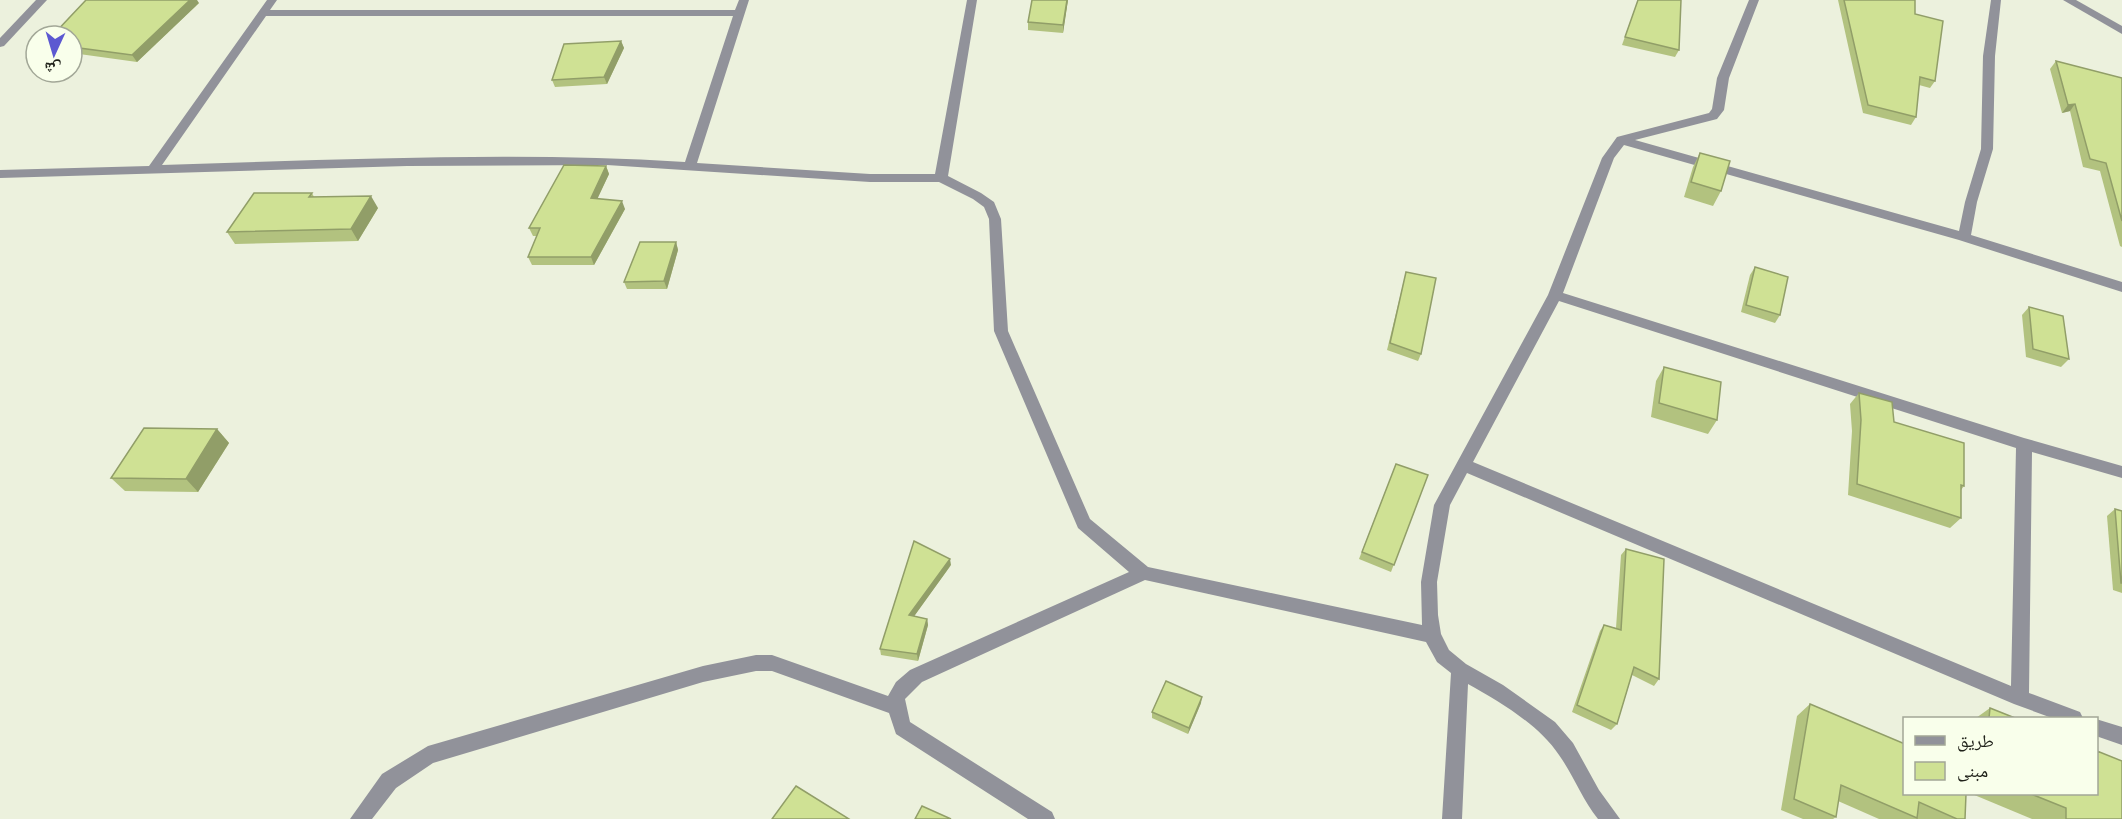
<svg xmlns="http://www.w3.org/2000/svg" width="2122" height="819" font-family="Lato,'Noto Naskh Arabic',sans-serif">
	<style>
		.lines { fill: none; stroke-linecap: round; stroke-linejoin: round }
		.minor { fill: #91929a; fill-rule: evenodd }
		.wall { fill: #b2c27f }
		.shaded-wall { fill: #919e68 }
		.building { fill: #cfe194; stroke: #919e68; stroke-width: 1.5 }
	</style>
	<rect width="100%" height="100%" fill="#ecf1dd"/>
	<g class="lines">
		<g class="minor">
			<path d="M36,0H47L4,46L0,47V38Z"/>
			<path d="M267,0H277L270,10H735L739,0H749L697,163L870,174H935L967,0H977L948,176L981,193L994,202L1001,219L1008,331L1090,519L1148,567L1422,625L1421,582L1434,505L1548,295L1602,158L1617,137L1709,113L1712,109L1717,78L1749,0H1759L1729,78L1724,110L1717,119L1635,140L1959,231L1965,202L1981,149L1983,56L1991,0H2001L1995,56L1993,149L1977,202L1971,235L2122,282V292L1959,240L1624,145L1614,158L1563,293L2024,438L2122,466V478L2032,452L2029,693L2080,712L2083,718H2052L2014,704L1467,473L1450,505L1437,582L1438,615L1441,634L1449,650L1466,664L1503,685L1555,722L1573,743L1599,790L1620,819H1598C1582,799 1574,776 1559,755C1538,724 1500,702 1468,684L1462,819H1442L1451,673L1437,662L1426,642L1145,580L922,682L905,699L910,722L1052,812L1055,819H1028L896,734L889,713L772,671H756L703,682L433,763L396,788L372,819H350L382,774L428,746L703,666L756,655H772L888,696L896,682L910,670L1129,572L1078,528L994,331L989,219L984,207L973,199L939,182H870L607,165L407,166L0,178V170L149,166ZM266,16H733L685,162C511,151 336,160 162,165ZM1559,301L2016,448L2011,686L1473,462Z"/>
			<path d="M2063,0H2076L2122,26V34Z"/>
			<path d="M2096,719L2122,727V745L2096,736Z"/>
		</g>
	</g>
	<g class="wall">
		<path d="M1032,0H1068L1063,33L1028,30V22Z"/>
		<path d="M1638,0L1679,50L1675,57L1622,45Z"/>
		<path d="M1838,0H1915V14L1935,81L1930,88L1919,85L1916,117L1911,125L1863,113Z"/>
		<path d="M199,3L137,62L72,53V36Z"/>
		<path d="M621,41L624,48L607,84L555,87L552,80Z"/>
		<path d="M2056,61L2122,78V247L2120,246L2100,171L2083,167L2070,111L2062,113L2050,69Z"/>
		<path d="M1700,153L1721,191L1713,206L1684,197L1693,167Z"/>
		<path d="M606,166L609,174L597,199L625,209L594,265H532L528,257L537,236H533L529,228Z"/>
		<path d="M312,193L314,197L378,208L358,241L235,244L227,232Z"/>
		<path d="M676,242L678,250L667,289H627L624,282Z"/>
		<path d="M1755,267L1780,315L1775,323L1741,312L1750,275Z"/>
		<path d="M1406,272L1421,354L1418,361L1387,350Z"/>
		<path d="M2029,307L2069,359L2061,367L2026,357L2022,315Z"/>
		<path d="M1664,367L1717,420L1708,434L1651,417L1656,381Z"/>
		<path d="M1859,393L1894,422L1964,486L1961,490V518L1950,528L1848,495L1852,431L1850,404Z"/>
		<path d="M217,429L229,443L198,492L125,491L111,478Z"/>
		<path d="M1396,464L1428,475L1391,572L1359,559Z"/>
		<path d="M2115,509L2122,511V593L2113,590L2107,516Z"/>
		<path d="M1626,549L1659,679L1654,686L1632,675L1617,724L1611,730L1572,712L1600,631L1604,625L1616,628L1621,555Z"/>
		<path d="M951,565L914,616L927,619L928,625L918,661L881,655L880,649Z"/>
		<path d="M1201,703L1188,734L1152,718V712Z"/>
		<path d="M1810,704L1965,819H1879L1838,801L1836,817L1833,819H1803L1781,810L1797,716Z"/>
		<path d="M1990,708L2015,718H1976Z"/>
		<path d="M1972,794H2097L2122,819H2032Z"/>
	</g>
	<g class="shaded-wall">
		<path d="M190,0H197L199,3L137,62L132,55Z"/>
		<path d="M1067,0H1068L1063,33V25Z"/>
		<path d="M621,41L624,48L607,84L604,77Z"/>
		<path d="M2075,104L2070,111L2062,113L2068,105Z"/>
		<path d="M606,166L609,174L594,206L591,198Z"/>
		<path d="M371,196L378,208L358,241L351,229Z"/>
		<path d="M622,201L625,209L594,265L591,257Z"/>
		<path d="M676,242L678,250L667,289L664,281Z"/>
		<path d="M217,429L229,443L198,492L186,479Z"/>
		<path d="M950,559L951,565L910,622L909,615Z"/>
		<path d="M927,619L928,625L918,661L917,654Z"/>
		<path d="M1202,697L1201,703L1188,734L1189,728Z"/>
	</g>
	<g class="building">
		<path d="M86,0H190L132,55L72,47V36H52Z"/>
		<path d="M1032,0H1067L1063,25L1028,22Z"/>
		<path d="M1638,0H1681L1679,50L1625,37Z"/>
		<path d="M1844,0H1915V14L1943,21L1935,81L1920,77L1916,117L1868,105Z"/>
		<path d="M621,41L604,77L552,80L564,44Z"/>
		<path d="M2056,61L2122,78V221L2106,163L2090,159L2075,104L2068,105Z"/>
		<path d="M1700,153L1730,161L1721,191L1691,182Z"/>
		<path d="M564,165L606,166L591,198L622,201L591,257H528L540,228H529Z"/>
		<path d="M254,193H312L309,197L371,196L351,229L227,232Z"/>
		<path d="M640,242H676L664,281L624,282Z"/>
		<path d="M1755,267L1788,277L1780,315L1746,305Z"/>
		<path d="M1406,272L1436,278L1421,354L1390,343Z"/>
		<path d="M2029,307L2063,316L2069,359L2033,349Z"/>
		<path d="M1664,367L1721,382L1717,420L1659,403Z"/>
		<path d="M1859,393L1892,402L1894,422L1964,443V486L1961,485V518L1857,484L1861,420Z"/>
		<path d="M144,428L217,429L186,479L111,478Z"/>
		<path d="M1396,464L1428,475L1394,565L1362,552Z"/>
		<path d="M2115,509L2122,511V583H2121Z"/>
		<path d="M914,541L950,559L909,615L927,619L917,654L880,649Z"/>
		<path d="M1626,549L1664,559L1659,679L1634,667L1617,724L1577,705L1604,625L1621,630Z"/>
		<path d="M1166,681L1202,697L1189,728L1152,712Z"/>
		<path d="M1810,704L1905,744V794H1966L1965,819H1957L1919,802L1917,818L1841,785L1836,817L1794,799Z"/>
		<path d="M1990,708L2015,718H1989Z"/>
		<path d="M2097,751L2122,761V819H2066V808L2031,794H2097Z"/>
		<path d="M796,786L849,819H772Z"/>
		<path d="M922,806L951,819H915Z"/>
	</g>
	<rect x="1903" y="717" width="195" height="78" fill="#f9ffeb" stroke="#a2a797" stroke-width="1.5"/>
	<rect x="1915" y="736" width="30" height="9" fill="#91929a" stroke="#a2a797" stroke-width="1.5"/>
	<text x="1957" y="747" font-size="18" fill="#20221a">طريق</text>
	<rect x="1915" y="762" width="30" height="18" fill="#cfe194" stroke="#a2a797" stroke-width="1.5"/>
	<text x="1957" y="777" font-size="18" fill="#20221a">مبنى</text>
	<g transform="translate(54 54) rotate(184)"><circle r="28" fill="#f9ffeb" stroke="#a2a797" stroke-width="1.5"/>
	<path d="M0-4.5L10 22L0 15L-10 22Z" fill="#5c59d1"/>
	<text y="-9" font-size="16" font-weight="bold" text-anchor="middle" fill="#20221a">ش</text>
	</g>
</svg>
